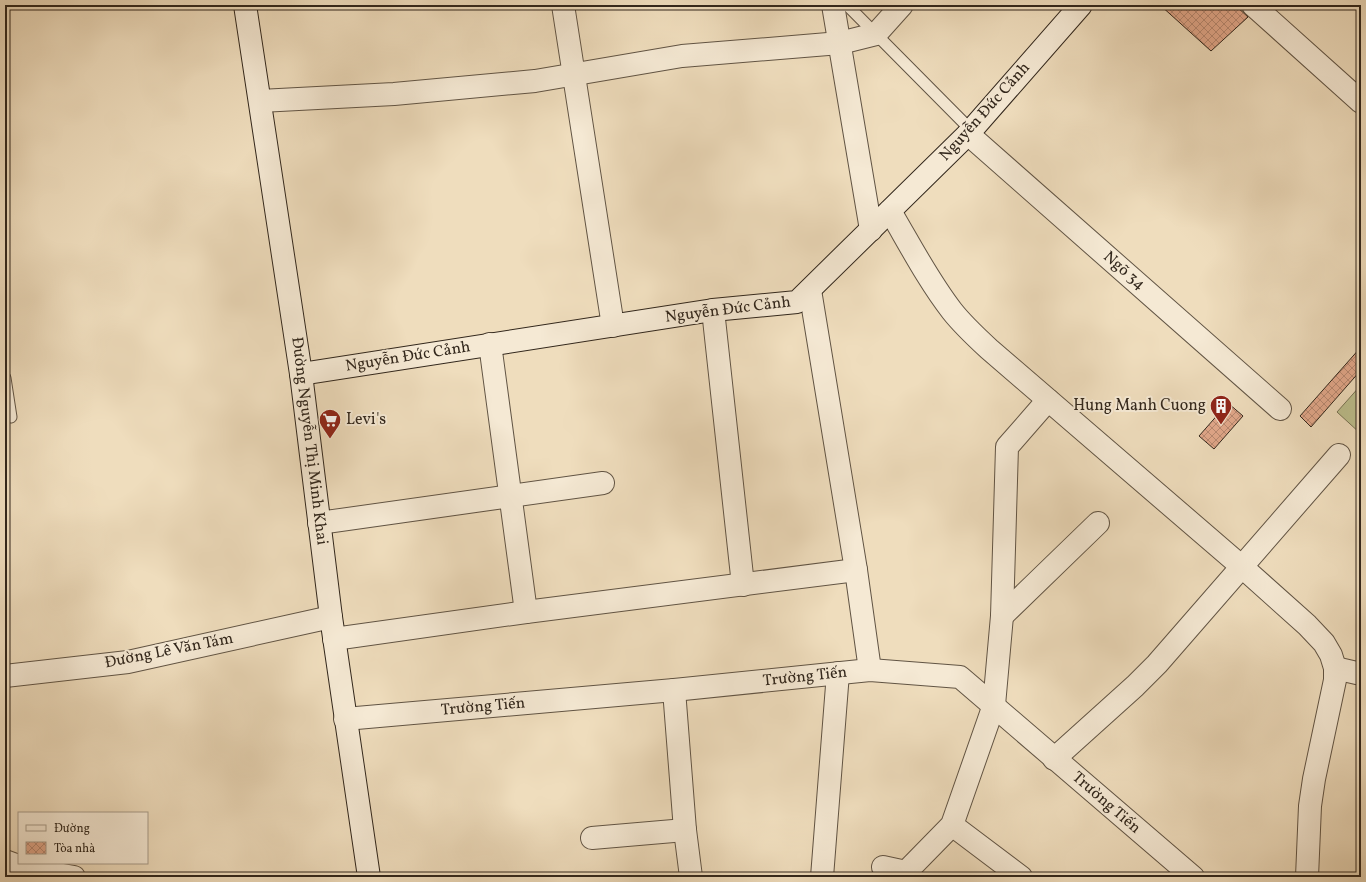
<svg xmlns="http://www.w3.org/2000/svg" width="1366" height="882" font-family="Vollkorn,serif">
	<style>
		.green { fill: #bdc08e; stroke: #787455 }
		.building { fill: url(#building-cross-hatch); stroke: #32271c }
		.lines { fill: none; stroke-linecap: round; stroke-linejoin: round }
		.lane-casing { stroke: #615444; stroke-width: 13 }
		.street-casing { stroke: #615444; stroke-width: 24 }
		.secondary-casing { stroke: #32271c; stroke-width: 24 }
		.lane { stroke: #f5e9d4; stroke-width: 11 }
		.street { stroke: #f5e9d4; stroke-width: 22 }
		.secondary { stroke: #f5e9d4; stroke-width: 22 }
		.labels { text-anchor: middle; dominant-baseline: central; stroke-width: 4; stroke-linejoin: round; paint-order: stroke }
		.street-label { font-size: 16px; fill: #32271c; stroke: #f5e9d4 }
		.poi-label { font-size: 16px; fill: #32271c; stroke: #f5e9d4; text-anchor: end }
	</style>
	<defs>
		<pattern id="building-cross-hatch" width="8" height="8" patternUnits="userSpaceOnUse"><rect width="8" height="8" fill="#e2a88b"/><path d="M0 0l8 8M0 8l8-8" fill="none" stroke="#b88971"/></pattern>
	</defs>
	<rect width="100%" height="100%" fill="#efddbd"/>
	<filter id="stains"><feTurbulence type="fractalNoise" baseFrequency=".005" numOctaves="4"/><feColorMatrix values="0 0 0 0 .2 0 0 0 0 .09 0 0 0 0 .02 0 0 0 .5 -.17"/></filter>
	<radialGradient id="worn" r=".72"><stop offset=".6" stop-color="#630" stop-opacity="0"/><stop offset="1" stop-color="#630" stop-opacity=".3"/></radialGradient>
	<path class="green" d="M1361,385V434L1337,412Z"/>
	<g class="building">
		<path d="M1160,5H1235L1248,17L1211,51Z"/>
		<path d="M1361,347V370L1311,427L1300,416Z"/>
		<path d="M1228,403L1243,416L1214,449L1199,436Z"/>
	</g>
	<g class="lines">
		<g class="lane-casing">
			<g id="lane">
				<path d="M847,5L971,130"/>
				<path d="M5,378L11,417"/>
			</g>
		</g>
		<g class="street-casing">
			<g id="street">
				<path d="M563,5L613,326"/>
				<path d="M833,5L871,230"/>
				<path d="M1253,5L1361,102"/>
				<path d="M260,101L394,94L535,81L682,56L840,43L876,34L902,5"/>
				<path d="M968,134L1280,409"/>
				<path d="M890,211C910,245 928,280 952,311C963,325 976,337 989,349L1241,566L1307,625L1324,643L1331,655L1335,668V680L1314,779L1310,806L1307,877"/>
				<path d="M810,290L856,570L870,670"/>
				<path d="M713,310L743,585"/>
				<path d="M490,344L526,612"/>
				<path d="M319,523L603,483"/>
				<path d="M1002,616L1098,523"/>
				<path d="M334,639L526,612L856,570"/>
				<path d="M1335,668L1361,674"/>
				<path d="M5,676L128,662L331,617"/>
				<path d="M674,690L685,830L691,877"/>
				<path d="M345,719L674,690L870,670L960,677L1193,877"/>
				<path d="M1054,759L1135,686L1157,664L1339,455"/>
				<path d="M952,825L1021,877"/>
				<path d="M592,838L685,830"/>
				<path d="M5,861L24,868L74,877"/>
				<path d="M883,867L906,872L952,825L994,705L1002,616L1007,447L1048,400"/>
				<path d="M822,877L838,673"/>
			</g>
		</g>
		<g class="secondary-casing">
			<g id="secondary">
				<path d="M245,5L301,374L331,617L369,877"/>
				<path d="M301,374L713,310L797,302L968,134L1081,5"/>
			</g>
		</g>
		<use href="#lane" class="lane"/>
		<use href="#street" class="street"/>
		<use href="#secondary" class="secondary"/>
	</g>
	<defs>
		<g id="building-pin" transform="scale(1.15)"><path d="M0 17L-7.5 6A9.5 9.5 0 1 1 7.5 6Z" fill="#8f2418" stroke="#f5e9d4"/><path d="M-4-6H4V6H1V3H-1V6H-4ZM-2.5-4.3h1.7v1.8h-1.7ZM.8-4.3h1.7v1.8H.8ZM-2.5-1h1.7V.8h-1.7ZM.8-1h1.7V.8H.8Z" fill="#fff"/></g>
		<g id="supermarket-pin" transform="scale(1.15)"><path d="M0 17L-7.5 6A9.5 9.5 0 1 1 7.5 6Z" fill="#8f2418" stroke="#f5e9d4"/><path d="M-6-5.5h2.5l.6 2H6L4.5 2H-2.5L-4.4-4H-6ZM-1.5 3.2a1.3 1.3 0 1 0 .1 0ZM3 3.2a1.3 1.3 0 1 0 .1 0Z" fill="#fff"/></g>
	</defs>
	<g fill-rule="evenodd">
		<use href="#building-pin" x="1221" y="406"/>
		<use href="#supermarket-pin" x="330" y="420"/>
	</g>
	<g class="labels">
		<g class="street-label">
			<text transform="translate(985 112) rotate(-48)">Nguyễn Đức Cảnh</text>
			<text transform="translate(1124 271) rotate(41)">Ngõ 34</text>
			<text transform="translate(728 310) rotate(-7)">Nguyễn Đức Cảnh</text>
			<text transform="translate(408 357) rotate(-9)">Nguyễn Đức Cảnh</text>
			<text transform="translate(309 441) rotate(83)">Đường Nguyễn Thị Minh Khai</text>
			<text transform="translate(169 651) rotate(-11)">Đường Lê Văn Tám</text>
			<text transform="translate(805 677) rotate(-6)">Trường Tiến</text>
			<text transform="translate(483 707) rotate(-5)">Trường Tiến</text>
			<text transform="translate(1106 803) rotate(41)">Trường Tiến</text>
		</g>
		<g class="poi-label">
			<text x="1206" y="406">Hung Manh Cuong</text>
			<text x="346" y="420" text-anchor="start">Levi's</text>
		</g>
	</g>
	<rect width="1366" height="882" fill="none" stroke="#efddbd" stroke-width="20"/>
	<rect x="6" y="6" width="1354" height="870" fill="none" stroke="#32271c" stroke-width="2"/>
	<rect x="10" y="10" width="1346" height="862" fill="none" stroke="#32271c"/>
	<rect x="18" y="812" width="130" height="52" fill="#f5e9d4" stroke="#a79b8a"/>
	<rect x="26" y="825" width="20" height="6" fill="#f5e9d4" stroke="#a79b8a"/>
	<text x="54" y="832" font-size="12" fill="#32271c">Đường</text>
	<rect x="26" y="842" width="20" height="12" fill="url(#building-cross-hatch)" stroke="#a79b8a"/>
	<text x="54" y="852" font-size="12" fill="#32271c">Tòa nhà</text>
	<rect width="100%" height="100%" filter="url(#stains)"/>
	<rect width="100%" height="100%" fill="url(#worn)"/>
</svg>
